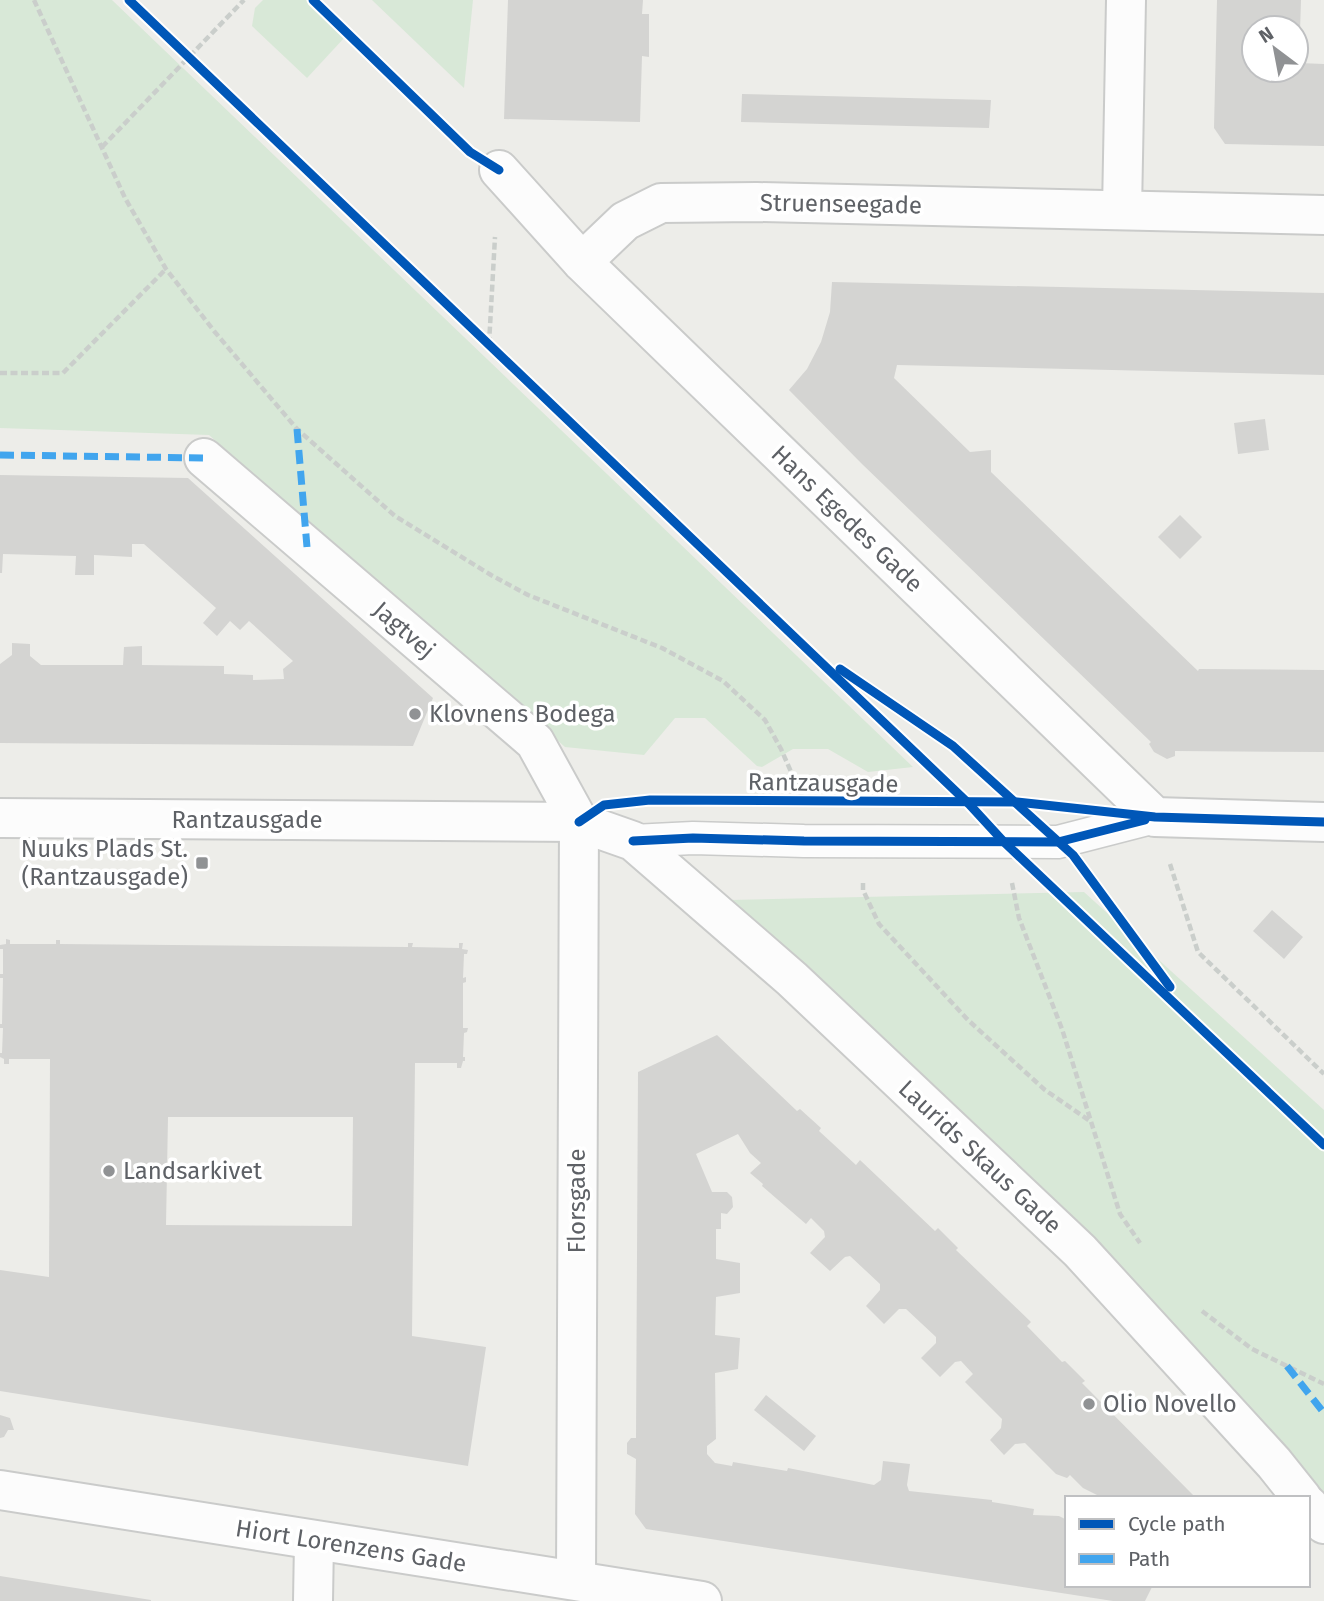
<svg xmlns="http://www.w3.org/2000/svg" width="1324" height="1601" font-family="'Fira Sans',sans-serif">
	<style>
		.green { fill: #d8e8d7 }
		.building { fill: #d4d4d2; fill-rule: evenodd }
		.lines { fill: none; stroke-linecap: round; stroke-linejoin: round }
		.service-casing { stroke: #cacbca; stroke-width: 35 }
		.minor-casing { stroke: #cacbca; stroke-width: 42 }
		.path { stroke: #cacecb; stroke-width: 4.5; stroke-dasharray: 7 3.5; stroke-linecap: butt }
		.service { stroke: #fcfcfc; stroke-width: 32 }
		.minor { stroke: #fcfcfc; stroke-width: 38 }
		.quiet { stroke: #41a5ee; stroke-width: 7; stroke-dasharray: 14 7; stroke-linecap: butt }
		.cycleway-casing { stroke: #fff; stroke-width: 13 }
		.cycleway { stroke: #0057b8; stroke-width: 9 }
		.poi-dot { fill: #909294; stroke: #fff; stroke-width: 2.5 }
		.labels { text-anchor: middle; dominant-baseline: central; stroke-width: 7; stroke-linejoin: round; paint-order: stroke }
		.street-label { font-size: 24px; fill: #5e6166; stroke: #fff }
		.poi-label { font-size: 24px; fill: #5e6166; stroke: #fff; text-anchor: start }
	</style>
	<rect width="100%" height="100%" fill="#edede9"/>
	<g class="green">
		<path d="M0,0H112L913,767L868,772L828,749H793L762,767L757,766L705,718H675L644,755L565,747L209,435L0,428Z"/>
		<path d="M263,0H306L345,37L307,78L252,26L255,8Z"/>
		<path d="M372,0H473L464,88Z"/>
		<path d="M1084,892L1324,1110V1501L1203,1356L1098,1246L729,900Z"/>
	</g>
	<g class="building">
		<path d="M508,0H643L642,14H649V57L642,56L640,122L504,119Z"/>
		<path d="M1217,0H1301L1299,63L1324,64V146L1225,144L1214,128ZM1254,28H1296V70H1254Z"/>
		<path d="M742,94L991,100L989,128L741,122Z"/>
		<path d="M832,282L1324,293V375L897,365L894,378L970,452L991,450V472L1198,671L1199,669L1324,670V752L1175,751V756L1167,759L1154,752L1149,744L1151,742L862,464L789,390L807,369L821,342L830,312Z"/>
		<path d="M1265,419L1269,450L1238,454L1234,423Z"/>
		<path d="M0,475L188,478L433,698L413,746L0,743V664L12,655V643L30,644V656L41,665H123L124,647L142,646V665L224,666V674L253,675V680L284,679L283,669L293,661L249,621L240,630L230,621L217,636L203,623L216,608L144,544H132V557L94,555V575H75L76,556L3,554L2,573H0Z"/>
		<path d="M1180,515L1202,537L1180,559L1158,537Z"/>
		<path d="M1272,910L1303,937L1284,959L1253,931Z"/>
		<path d="M6,939L10,940V944H56V940H60V944L408,947V943H413L412,947L459,948V943H463L462,949L468,950L467,954H464L463,978L466,977V982L463,983V1028H468L467,1032L464,1033L463,1057H465V1061H463L461,1068H457V1063H415L412,1336L486,1347L468,1466L0,1391V1270L49,1277L50,1059H9V1064H4V1059L0,1057V1053H2L3,1028H0V1024H2L3,978H0V974H3V949H0V945L6,944ZM168,1117H353L352,1226L166,1225Z"/>
		<path d="M717,1035L797,1111L800,1109L821,1128L819,1131L856,1165L860,1160L935,1231L938,1228L958,1248L956,1250L1031,1322L1027,1326L1062,1362L1065,1361L1085,1381L1082,1383L1196,1498H1103L1083,1488L1070,1475L1067,1478L1056,1474L1025,1443L1015,1444L1004,1455L990,1440L1001,1428L1002,1419L965,1382L973,1374L961,1361L955,1362L940,1377L921,1358L936,1343V1337L906,1309H899L884,1324L866,1306L880,1290V1284L850,1256L845,1257L830,1271L810,1253L825,1237L824,1231L811,1218L806,1224L762,1186L763,1184L750,1173L761,1163L750,1153L738,1134L696,1154L712,1192H727L732,1197L733,1207L727,1214L721,1213V1229H716V1259L740,1263V1293L716,1297L715,1335L740,1338L738,1369L715,1373L716,1439L707,1446V1454L715,1463L732,1466L733,1462L787,1471L788,1468L874,1485L881,1480L883,1461L910,1464L907,1485L909,1491L992,1500V1502L1034,1509L1033,1515L1059,1516L1067,1520V1585H1153L1145,1601H1113L646,1529L635,1514L636,1459L627,1454V1443L631,1438H636L638,1072Z"/>
		<path d="M766,1395L816,1436L804,1451L754,1410Z"/>
		<path d="M0,1415L10,1418L14,1430H8L4,1437L0,1438Z"/>
		<path d="M0,1576L151,1600V1601H0Z"/>
	</g>
	<g class="lines">
		<g class="service-casing">
			<path id="service" d="M633,841L693,838L804,841L1058,842L1155,817"/>
		</g>
		<g class="minor-casing">
			<g id="minor">
				<path d="M499,170L582,262L1155,817L1324,822"/>
				<path d="M1122,210L1126,0"/>
				<path d="M582,262L625,221L661,203L757,202L1324,215"/>
				<path d="M204,458L535,742L579,822L576,1580"/>
				<path d="M0,818L579,822L633,841L792,979L1080,1251L1274,1463L1302,1498"/>
				<path d="M0,1490L702,1601"/>
				<path d="M1308,1505L1324,1524"/>
				<path d="M313,1601L314,1541"/>
			</g>
		</g>
		<g class="path">
			<path d="M34,0L125,198L166,269L214,331L297,429L395,516L491,575L528,595L662,648L723,681L765,720L781,749L803,799"/>
			<path d="M102,147L244,0"/>
			<path d="M489,344L495,237"/>
			<path d="M0,373H63L166,269"/>
			<path d="M1170,864L1198,952L1324,1074"/>
			<path d="M863,883V890L879,924L968,1020L1045,1090L1090,1121"/>
			<path d="M1012,883L1019,918L1062,1029L1120,1214L1140,1243"/>
			<path d="M1202,1311L1252,1349L1324,1384"/>
		</g>
		<use href="#service" class="service"/>
		<use href="#minor" class="minor"/>
		<g class="quiet">
			<path d="M297,429L307,547"/>
			<path d="M0,455L204,458"/>
			<path d="M1287,1366L1324,1413"/>
		</g>
		<g class="cycleway-casing">
			<g id="cycleway">
				<path d="M129,0L969,804L1003,841L1324,1145"/>
				<path d="M313,0L470,152L499,170"/>
				<path d="M840,669L953,746L1073,855L1170,987"/>
				<path d="M579,822L604,805L650,800L1017,802L1155,817L1324,822"/>
				<path d="M633,841L693,838L804,841L1058,842L1145,820"/>
			</g>
		</g>
		<use href="#cycleway" class="cycleway"/>
	</g>
	<g class="poi-dot">
		<circle cx="415" cy="714" r="7"/>
		<rect x="195" y="856" width="14" height="14" rx="3.5"/>
		<circle cx="109" cy="1171" r="7"/>
		<circle cx="1089" cy="1404" r="7"/>
	</g>
	<g class="labels">
		<g class="street-label">
			<text transform="translate(841 204) rotate(1)">Struenseegade</text>
			<text transform="translate(847 519) rotate(44)">Hans Egedes Gade</text>
			<text transform="translate(404 630) rotate(41)">Jagtvej</text>
			<text transform="translate(823 783) rotate(1)">Rantzausgade</text>
			<text x="247" y="820">Rantzausgade</text>
			<text transform="translate(980 1157) rotate(43)">Laurids Skaus Gade</text>
			<text transform="translate(577 1201) rotate(-90)">Florsgade</text>
			<text transform="translate(351 1546) rotate(9)">Hiort Lorenzens Gade</text>
		</g>
		<g class="poi-label">
			<text x="429" y="714">Klovnens Bodega</text>
			<text x="188" y="849" text-anchor="end">Nuuks Plads St.<tspan x="188" dy="28">(Rantzausgade)</tspan></text>
			<text x="123" y="1171">Landsarkivet</text>
			<text x="1103" y="1404">Olio Novello</text>
		</g>
	</g>
	<rect x="1065" y="1496" width="245" height="91" fill="#ffffff" stroke="#bfc0c2" stroke-width="2"/>
	<rect x="1079" y="1519" width="35" height="10" fill="#0057b8" stroke="#bfc0c2" stroke-width="2"/>
	<text x="1128" y="1531" font-size="21" fill="#5e6166">Cycle path</text>
	<rect x="1079" y="1554" width="35" height="10" fill="#41a5ee" stroke="#bfc0c2" stroke-width="2"/>
	<text x="1128" y="1566" font-size="21" fill="#5e6166">Path</text>
	<g transform="translate(1275 49) rotate(328)"><circle r="33" fill="#ffffff" stroke="#bfc0c2" stroke-width="2"/>
	<path d="M0-5L12 26L0 18L-12 26Z" fill="#909294"/>
	<text y="-10" font-size="19" font-weight="bold" text-anchor="middle" fill="#5e6166">N</text>
	</g>
</svg>
